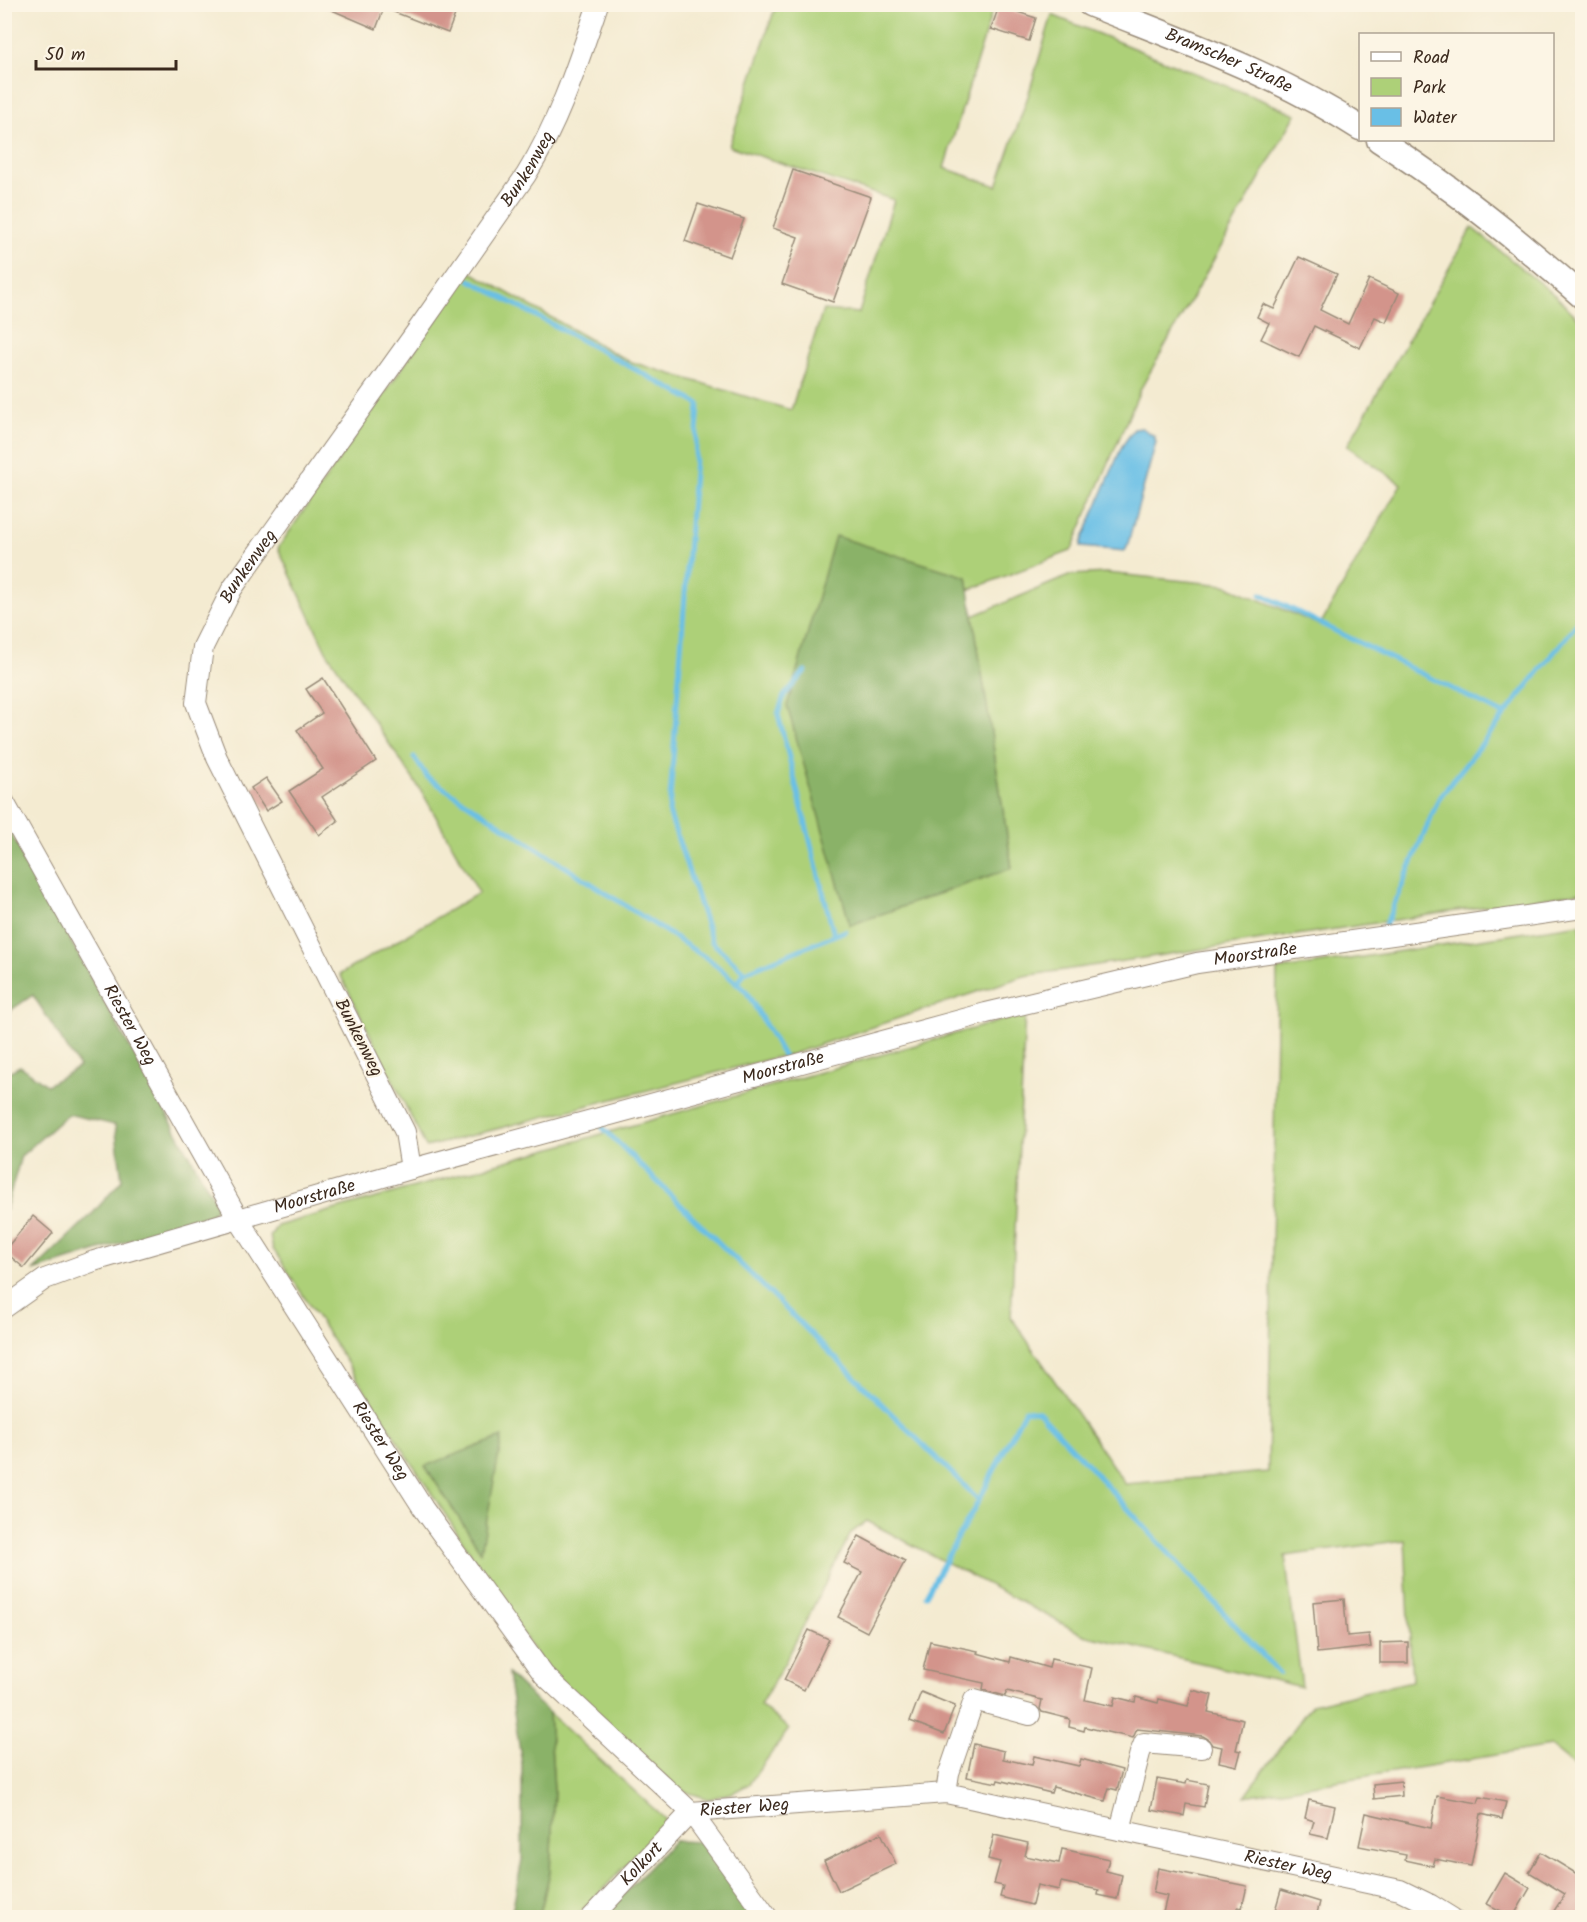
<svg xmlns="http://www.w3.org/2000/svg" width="1587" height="1922" font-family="Kalam,sans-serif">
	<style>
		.green { fill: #add078; stroke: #747d4b; stroke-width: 1.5 }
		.forest { fill: #8ab268; stroke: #626e43; stroke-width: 1.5 }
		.water { fill: #69bfe6; stroke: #527482; stroke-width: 1.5 }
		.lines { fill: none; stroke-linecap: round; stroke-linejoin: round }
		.stream { stroke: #69bfe6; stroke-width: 5 }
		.building { fill: #d3948b }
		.minor-casing { stroke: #988a78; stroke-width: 22 }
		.tertiary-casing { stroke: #988a78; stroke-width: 27 }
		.minor { stroke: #fff; stroke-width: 20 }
		.tertiary { stroke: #fff; stroke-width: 24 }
		.labels { text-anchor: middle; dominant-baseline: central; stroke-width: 4.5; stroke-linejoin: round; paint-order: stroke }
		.street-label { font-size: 18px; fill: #3b2a1e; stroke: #fcf5e5 }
	</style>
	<rect width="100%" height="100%" fill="#fcf5e5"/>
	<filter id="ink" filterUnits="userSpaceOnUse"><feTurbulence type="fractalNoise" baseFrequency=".0167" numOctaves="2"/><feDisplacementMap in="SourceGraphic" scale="12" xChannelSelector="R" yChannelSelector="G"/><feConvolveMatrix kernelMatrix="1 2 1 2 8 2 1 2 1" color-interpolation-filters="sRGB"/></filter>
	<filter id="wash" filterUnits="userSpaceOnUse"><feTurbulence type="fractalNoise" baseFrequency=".008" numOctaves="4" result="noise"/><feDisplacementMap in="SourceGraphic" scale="24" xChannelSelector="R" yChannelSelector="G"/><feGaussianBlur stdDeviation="1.35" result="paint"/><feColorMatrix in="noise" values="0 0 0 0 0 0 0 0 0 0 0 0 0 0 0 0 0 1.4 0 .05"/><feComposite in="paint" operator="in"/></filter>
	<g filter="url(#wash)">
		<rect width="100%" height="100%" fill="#f4ebd1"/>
		<g class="green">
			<path d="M776,5H994L944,168L997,186L1028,96L1052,15L1296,114L1140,390L1071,551L969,590L967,577L835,537L850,925L1012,868L973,616L1071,575L1106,573L1225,585L1320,625L1401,484L1347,446L1472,228L1557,297L1582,322V892L1024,976L783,1057H777L426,1147L340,974L479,893L422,792L326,651L278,548L469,271L628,361L791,410L823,310L859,313L894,200L729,146Z"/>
			<path d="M1580,924L1582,934V1772L1550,1746L1245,1796L1312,1704L1412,1681L1405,1540L1285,1556L1302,1687L1084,1635L867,1521L851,1533L784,1664L760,1705L789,1729L749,1784L734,1792L709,1799L680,1790L545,1668L273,1249L270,1236L277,1226L1025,1014L1011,1317L1125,1484L1268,1472L1277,970Z"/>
			<path d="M549,1713L665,1819V1825L576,1917L539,1918L550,1872L554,1790Z"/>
		</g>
		<g class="forest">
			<path d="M835,536L967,577L1012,868L850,925L787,706Z"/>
			<path d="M5,823L214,1199L216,1207L211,1215L33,1271L93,1213L122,1180L115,1125L68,1114L21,1156L5,1212V1074L20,1066L47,1085L79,1067L33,995L5,1014Z"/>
			<path d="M502,1437L481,1552L425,1466Z"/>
			<path d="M508,1674L549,1713L554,1790L550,1872L539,1917H511L522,1860V1764Z"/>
			<path d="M674,1841L705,1842L760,1917C747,1917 712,1913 703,1918H601Z"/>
		</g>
		<path class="water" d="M1142,428L1154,436L1156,442L1127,547L1125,551L1081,547V543L1122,446L1134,429Z"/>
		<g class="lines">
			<g class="stream">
				<path d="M470,280L699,404L669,812L712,942L745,972L737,983"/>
				<path d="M1261,594L1505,715"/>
				<path d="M805,671L784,696L778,714L834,935"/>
				<path d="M414,757L427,777L711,961L746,991L785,1059"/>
				<path d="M1385,926L1439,798L1582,617"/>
				<path d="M745,972L845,931"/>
				<path d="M600,1125L979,1500"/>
				<path d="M926,1595L979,1500L1025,1410L1039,1412L1279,1673"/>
			</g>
		</g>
		<g id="blocks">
			<g class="building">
				<path d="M318,4H459L448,33L384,8L376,29Z"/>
				<path d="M999,6L1036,18L1029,41L991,29Z"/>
				<path d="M793,170L871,197L833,302L782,284L798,237L773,228Z"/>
				<path d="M698,204L744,219L730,257L685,241Z"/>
				<path d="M1299,257L1337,274L1320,310L1348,324L1369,279L1399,293L1386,322L1375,317L1360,348L1314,326L1299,357L1261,339L1269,323L1257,317L1263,304L1274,309Z"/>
				<path d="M323,678L376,761L322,797L338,821L319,835L289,791L323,769L297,730L322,713L306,689Z"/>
				<path d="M266,778L282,801L266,811L251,788Z"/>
				<path d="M33,1216L53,1233L24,1268L4,1251Z"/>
				<path d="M859,1536L905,1561L867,1632L838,1617L862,1572L844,1563Z"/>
				<path d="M1344,1599L1347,1636L1369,1634L1371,1647L1317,1653L1313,1602Z"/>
				<path d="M809,1630L829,1639L804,1690L784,1680Z"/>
				<path d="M930,1641L978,1651L977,1653L1010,1662L1011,1657L1049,1668L1051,1659L1092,1668L1085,1700L1113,1706L1115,1697L1135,1702L1136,1697L1158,1703L1159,1699L1188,1706L1192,1690L1212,1695L1208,1712L1243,1720L1236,1750L1241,1751L1237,1766L1219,1762L1222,1747L1212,1745L1208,1739L1203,1736L1137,1729L1133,1738L1085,1727L1084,1731L1069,1727L1070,1719L1042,1712L1040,1709L1042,1700L1007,1691L1005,1696L983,1690L984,1683L923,1670Z"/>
				<path d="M1408,1642V1663H1380V1643Z"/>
				<path d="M921,1692L955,1706L944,1734L910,1721Z"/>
				<path d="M974,1744L1004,1751L1003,1759L1032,1765L1034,1756L1079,1766L1081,1759L1122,1770L1117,1790L1109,1788L1105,1801L1053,1787L1051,1793L998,1780L997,1783L967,1777Z"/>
				<path d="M1157,1779L1186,1784L1187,1780L1208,1784L1204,1807L1186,1804L1184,1816L1151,1810Z"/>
				<path d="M1401,1781L1402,1796L1374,1799L1373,1784Z"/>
				<path d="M1437,1796L1478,1803L1480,1797L1506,1802L1502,1819L1481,1814L1471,1866L1435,1859L1433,1866L1405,1860L1406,1855L1359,1846L1366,1813L1431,1828Z"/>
				<path d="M1309,1800L1335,1806L1328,1838L1310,1834L1314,1821L1305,1818Z"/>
				<path d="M881,1833L896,1864L839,1891L824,1861Z"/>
				<path d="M994,1835L1028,1843L1025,1856L1059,1863L1062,1849L1109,1859L1106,1871L1122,1875L1117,1899L1098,1895L1099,1890L1061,1882L1059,1890L1037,1885L1032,1905L1000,1897L1003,1886L994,1884L1000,1862L988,1859Z"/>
				<path d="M1541,1852L1582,1877V1917H1550L1565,1894L1529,1872Z"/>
				<path d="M1158,1868L1247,1886L1242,1908L1238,1907L1237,1917H1162L1167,1896L1153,1893Z"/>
				<path d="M1505,1873L1530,1888L1513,1917L1487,1904Z"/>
				<path d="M1281,1890L1320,1902L1316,1917H1273Z"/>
			</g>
		</g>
	</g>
	<g filter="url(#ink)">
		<use href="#blocks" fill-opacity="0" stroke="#988a78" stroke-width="1.5"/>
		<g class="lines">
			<g class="minor-casing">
				<g id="minor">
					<path id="s1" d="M4,802L239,1220L423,1508L544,1675L691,1812L946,1793L1400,1890L1431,1905L1452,1918"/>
					<path id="s2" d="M411,1169L405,1132L217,758L196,703L203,647L232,589L416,332L526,175C559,122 578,63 598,4"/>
					<path id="s3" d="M4,1308L45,1279L94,1261L411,1169L986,1013L1197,963L1582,908"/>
					<path d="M946,1793L949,1773L974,1700L1030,1715"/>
					<path d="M1120,1830L1140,1753L1144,1743L1201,1748"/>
					<path id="s4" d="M591,1918L691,1812L768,1918"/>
				</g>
			</g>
			<g class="tertiary-casing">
				<g id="tertiary">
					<path id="s5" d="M1090,4C1182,41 1277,74 1360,128"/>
					<path d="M1379,140C1451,186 1518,240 1582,296"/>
				</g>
			</g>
			<use href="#minor" class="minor"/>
			<use href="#tertiary" class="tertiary"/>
		</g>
	</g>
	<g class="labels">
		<g class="street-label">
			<text stroke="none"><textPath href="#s5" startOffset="150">Bramscher Straße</textPath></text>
			<text stroke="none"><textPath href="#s2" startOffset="1150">Bunkenweg</textPath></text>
			<text stroke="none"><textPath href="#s2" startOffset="664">Bunkenweg</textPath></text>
			<text stroke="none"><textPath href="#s3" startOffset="1304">Moorstraße</textPath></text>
			<text stroke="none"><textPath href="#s1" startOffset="256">Riester Weg</textPath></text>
			<text transform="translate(358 1038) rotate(63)">Bunkenweg</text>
			<text stroke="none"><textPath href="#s3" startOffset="818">Moorstraße</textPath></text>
			<text stroke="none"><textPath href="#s3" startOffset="332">Moorstraße</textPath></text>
			<text stroke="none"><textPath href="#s1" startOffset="742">Riester Weg</textPath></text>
			<text stroke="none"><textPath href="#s1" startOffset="1282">Riester Weg</textPath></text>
			<text stroke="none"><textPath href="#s4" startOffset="74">Kolkort</textPath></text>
			<text stroke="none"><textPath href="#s1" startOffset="1834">Riester Weg</textPath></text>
		</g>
	</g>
	<rect width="1587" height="1922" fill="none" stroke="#fcf5e5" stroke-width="24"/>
	<rect x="1359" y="33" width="195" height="108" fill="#fcf5e5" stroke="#afa495" stroke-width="1.5"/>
	<rect x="1371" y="52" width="30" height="9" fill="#ffffff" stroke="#afa495" stroke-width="1.5"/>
	<text x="1413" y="63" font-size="18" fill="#3b2a1e">Road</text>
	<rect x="1371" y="78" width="30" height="18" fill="#add078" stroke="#afa495" stroke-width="1.5"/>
	<text x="1413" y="93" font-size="18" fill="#3b2a1e">Park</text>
	<rect x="1371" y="108" width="30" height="18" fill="#69bfe6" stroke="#afa495" stroke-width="1.5"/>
	<text x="1413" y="123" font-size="18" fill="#3b2a1e">Water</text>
	<path d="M36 60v9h140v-9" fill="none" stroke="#3b2a1e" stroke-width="3"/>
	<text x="45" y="60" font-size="18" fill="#3b2a1e" stroke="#fcf5e5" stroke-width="4.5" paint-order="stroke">50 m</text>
</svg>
